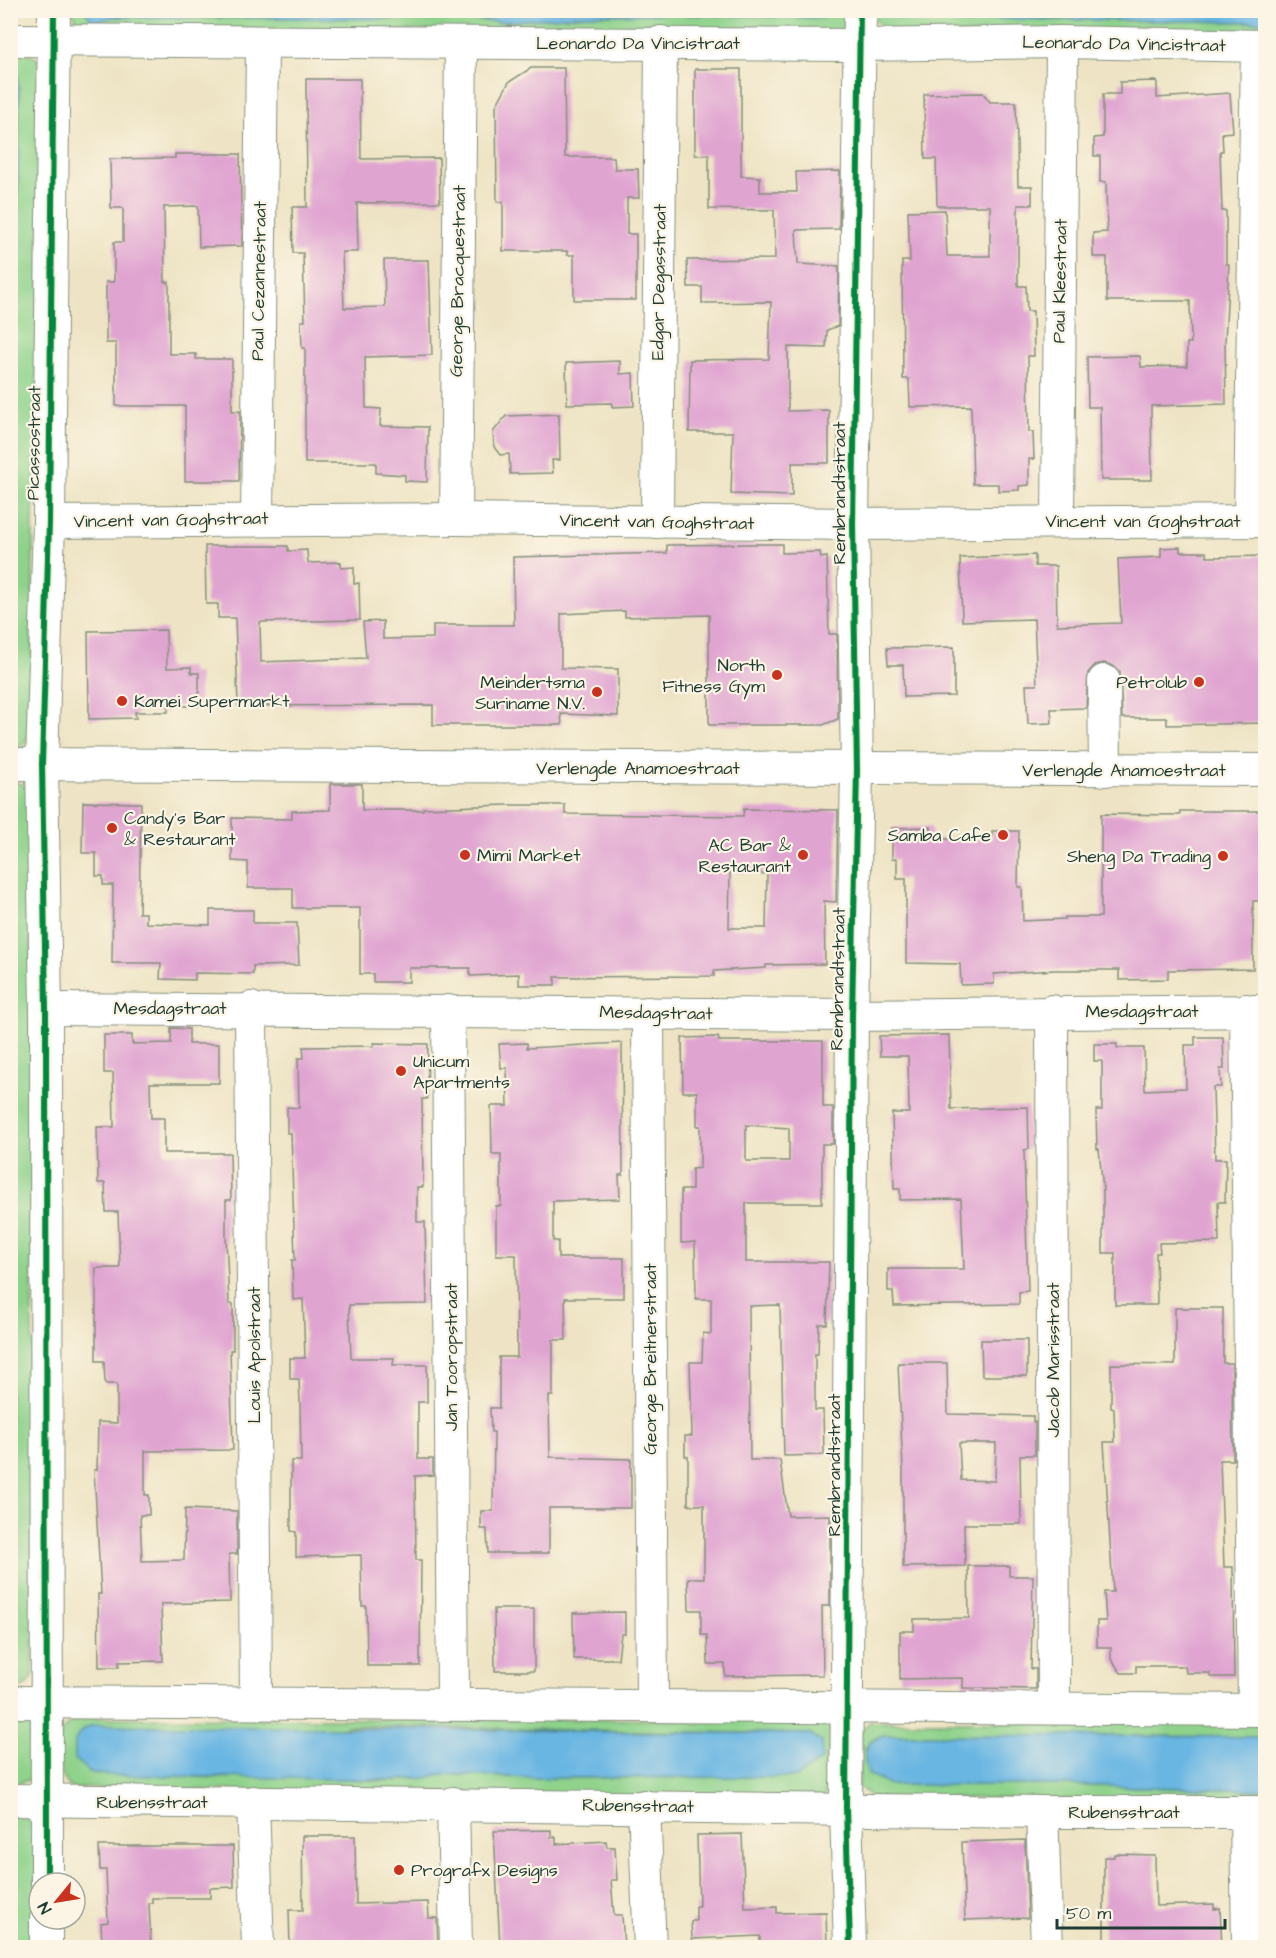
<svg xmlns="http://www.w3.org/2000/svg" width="1276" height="1958" font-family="'Architects Daughter',sans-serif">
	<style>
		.green { fill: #8ed28b; stroke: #568860; stroke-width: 1.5; fill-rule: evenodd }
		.water { fill: #69b6e3; stroke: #447a8c; stroke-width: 1.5 }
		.building { fill: #e0a4d1; fill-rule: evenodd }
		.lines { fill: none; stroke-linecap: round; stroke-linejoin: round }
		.minor-casing { stroke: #86907c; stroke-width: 34 }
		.minor { stroke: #fff; stroke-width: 32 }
		.cycleway-casing { stroke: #fcf5e5; stroke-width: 10 }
		.cycleway { stroke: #00873e; stroke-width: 6 }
		.poi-dot { fill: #c8321e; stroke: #fcf5e5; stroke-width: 2 }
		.labels { text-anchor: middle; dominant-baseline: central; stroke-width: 4.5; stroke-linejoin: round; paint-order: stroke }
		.street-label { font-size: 18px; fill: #1f3d34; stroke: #fcf5e5 }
		.poi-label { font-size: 18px; fill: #1f3d34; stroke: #fcf5e5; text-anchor: end }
	</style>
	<rect width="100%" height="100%" fill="#fcf5e5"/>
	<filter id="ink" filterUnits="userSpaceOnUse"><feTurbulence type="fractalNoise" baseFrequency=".0167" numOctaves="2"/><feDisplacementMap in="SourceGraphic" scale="12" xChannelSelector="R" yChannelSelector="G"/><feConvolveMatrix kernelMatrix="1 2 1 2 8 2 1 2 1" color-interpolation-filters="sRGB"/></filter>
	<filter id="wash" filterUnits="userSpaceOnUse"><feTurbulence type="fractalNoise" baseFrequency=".008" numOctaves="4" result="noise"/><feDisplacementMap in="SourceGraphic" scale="24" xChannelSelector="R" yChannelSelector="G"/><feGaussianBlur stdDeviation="1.35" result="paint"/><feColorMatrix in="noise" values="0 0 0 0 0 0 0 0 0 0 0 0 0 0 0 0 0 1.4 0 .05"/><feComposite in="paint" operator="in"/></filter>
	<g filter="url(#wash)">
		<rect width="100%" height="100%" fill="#eee4c5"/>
		<g class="green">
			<path d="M72,11H84L94,22L114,17L458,19L502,22L587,15L854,11L844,31L88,30L77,21Z"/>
			<path d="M873,11H889L900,18L1265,22V37L893,33L876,21Z"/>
			<path d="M10,52C33,51 41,58 46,80L33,523L32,730C27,740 23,749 11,750L10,362L16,271L14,248L18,207L19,90L17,72L11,65Z"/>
			<path d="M10,779L26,786L31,800L33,1677L24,1687L10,1689Z"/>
			<path d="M11,1711L27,1718C34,1735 34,1760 31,1779L11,1786L14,1742L11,1730Z"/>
			<path d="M77,1718L821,1720L831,1727L836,1779L822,1799L70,1788C59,1775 55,1751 61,1734C63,1727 71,1722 77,1718ZM347,1726L810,1734L822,1742L797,1777L531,1778L441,1774C394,1787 341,1777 292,1776C259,1776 227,1779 195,1777Z"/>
			<path d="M870,1722H1265V1737L884,1735L872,1739L865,1749L1063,1785L1265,1790V1802L871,1797L859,1787L858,1732Z"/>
			<path d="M10,1812H21L33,1821L37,1839L36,1947H11Z"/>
		</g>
		<g class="water">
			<path d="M1265,10V22L900,18L889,11Z"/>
			<path d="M84,11L835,10V11L820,18L659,14L587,15L502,22L458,19L114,17L94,22Z"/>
			<path d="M11,65L17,72L19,90C19,181 16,271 11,362Z"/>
			<path d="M94,1725L810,1734L822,1742V1759L797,1777L531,1778L441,1774L426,1778L395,1780L106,1775L89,1772L75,1759V1740L84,1729Z"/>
			<path d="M884,1735L1265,1737V1790L1063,1785H890L868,1774C862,1754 864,1742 884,1735Z"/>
		</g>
		<g id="blocks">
			<g class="building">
				<path d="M531,68H564L565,157H614L615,169H638L639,198H627V234H636V300H574V255H567V251H503V202H497L496,106L509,82Z"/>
				<path d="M695,69H741V176L760,177V192H797L796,172L840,171L839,229L796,230L798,264L839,266L838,326L827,330L826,348L788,347V411L829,410V463H792V496L731,494L733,432H689L690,360L769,359L771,302L702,303V287H688L687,260L775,259L774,210L709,209V155H695Z"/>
				<path d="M306,79H360L361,159L439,158L440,202L357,203L358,252H342L344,308L385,307L384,260H429L432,355L365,357L366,408L381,409L380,426L428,427L427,482L405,481V475L376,473V463H305V348H302L301,321H305L303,253H293L292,207H307Z"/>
				<path d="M1157,81V98L1230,93L1233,132L1222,133L1223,151H1220L1222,211H1226V264H1229L1225,343L1226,404L1151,406L1152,480H1101L1100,407H1088L1087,357L1140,356L1141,367L1187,366V343H1191L1190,301H1107V257H1093V233L1107,232L1106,182H1100V156H1094V138L1103,137V94H1120V82Z"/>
				<path d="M983,93L990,102H1016L1018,186H1032V205H1018V286H1026L1027,311H1033L1034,356H1028L1029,432H1033L1034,459H1029V485L1019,486V490L998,491V484H973L971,406L910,407L909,379H903L902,261H910L908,211L945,210L947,256H990V206H937L936,159H925L924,94Z"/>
				<path d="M175,154H240L242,246L199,247L198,206L164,207L165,282H169V354H196V359H232V411H240L239,481H185V406H116V343H106V282H114V242H123V208H111L110,159L175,158Z"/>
				<path d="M620,361V374L633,373L634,406L612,407V403L567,404L566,363Z"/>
				<path d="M559,414L560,460H552L553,473L510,474L509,454L500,455L494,447L493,432L506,416Z"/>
				<path d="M759,544H782V553L820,552L821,558L827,557L829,634H837L838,719L823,725H709V615L625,617V611L561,614V668L618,669V716L561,714L562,725H433V705L238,706L235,618H218V604H206L205,546H288V551L307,550L308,563L341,562V568L354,567V584L359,583L360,620L260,622L261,662L366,658L363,622L383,621V639L433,638V625H514L513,557L667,553V545Z"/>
				<path d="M1180,547V552H1206L1207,557L1266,556V723L1167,725V718H1122L1120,672L1113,666L1104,663L1095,665L1088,673L1086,708L1051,709L1052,723L1028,724L1026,685H1037L1034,619L962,621L960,558L1035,555V566H1056L1057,625L1121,623L1118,559L1161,557V548Z"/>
				<path d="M166,630L167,668L191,667V673H199V706H168V712H135L136,718L89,719L88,631Z"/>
				<path d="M954,647V696L904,697L903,665H888L887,648Z"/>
				<path d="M330,784H362V810H423V808L507,805H565V814L743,816L744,809L838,810L836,902L824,901L825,964L766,965V968L714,971V976L555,977V985H519V974L470,976V968H409V982H373V974H360V908H293V888H248V862L232,861V818L292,819V811L330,810ZM730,872L767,874L766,928H729Z"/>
				<path d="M83,802L141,803L139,913H146V923L210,925V910H253V923H297L299,965L253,966V974L195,973V980L160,979L161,963H112L113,885H103V876H96V853H82Z"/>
				<path d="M1180,811H1266V901H1253V969L1168,970V979L1119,980V970H1055L994,974V984L961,985L960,964L906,963V879H897V859H892V828L931,827L932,839H992V831H1019L1018,887H1022L1023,921L1065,919V917H1101V814L1180,815Z"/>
				<path d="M171,1028L189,1029V1044H219V1083H150L151,1118H164V1153H230L231,1200H226V1236L229,1304H233V1350H230L233,1450L145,1451V1495H149V1515H140L142,1561L184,1560L185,1509L237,1511V1554H229L230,1602L161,1604L163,1661L119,1662V1667H99L98,1594H101L94,1470H97L98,1422L117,1423V1384H105L104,1361H96V1268H120L118,1212H106L105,1183H98L97,1127H114L113,1073H104V1035H132V1044L171,1043Z"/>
				<path d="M949,1035L951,1109L1028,1107L1029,1149L1024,1150L1028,1291L1019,1292V1304L894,1306L893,1291H888V1269H964L961,1199L900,1200V1189H894L892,1113H909L908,1056H880L879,1036Z"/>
				<path d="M718,1037L719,1041H823V1107H833V1144H822V1203H746V1262H829L827,1324H819L818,1354H815V1410H823L824,1455L784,1456L780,1305L749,1306L750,1460H780L788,1516L830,1515V1606H822L823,1675L725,1676V1664H708L707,1635H701V1610H689L688,1578H704V1505H688V1456H685V1436H692L690,1362H702L703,1333L711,1334V1299H696L695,1242L681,1243V1190H692V1169L700,1168V1126H697V1092H683L682,1038ZM746,1125L789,1128V1161H746Z"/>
				<path d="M1195,1037H1223L1224,1069H1220L1221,1087H1213L1215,1159H1226L1225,1202H1218L1219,1242L1159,1243L1160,1253H1156L1157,1305H1115V1253H1103V1190L1099,1149H1097L1096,1110H1102V1061H1094V1044H1117V1048H1144L1145,1090L1186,1088L1185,1045H1195Z"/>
				<path d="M374,1043L428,1044L427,1099H422L423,1187H417V1222H425L427,1304L349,1305L351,1358H394L393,1365H427V1402H418V1459H433V1475L415,1476L416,1560H421L420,1666H367L366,1606H362L361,1555L296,1557V1532L291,1531V1461H301L300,1403L299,1379H290V1358H305L303,1299L293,1300L292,1260H295L291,1133H287V1107L299,1108L298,1058H304L303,1047L374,1046Z"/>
				<path d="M527,1043V1048L622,1043L623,1175H619L620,1199L553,1201V1241H558V1258H624V1298H565L566,1340H553V1396H549L550,1457L631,1459V1508H549V1553H488L487,1529H481V1511H493L494,1432H491L490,1408H499V1357H517L516,1255H496V1206H501V1154H492L491,1106H508L507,1068H501L499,1044Z"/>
				<path d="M1175,1308H1223V1363H1232L1233,1460H1220L1224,1567H1233L1234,1677H1210V1673H1186L1185,1666H1136V1673H1121L1111,1659V1647H1097V1621H1106L1104,1592H1113L1104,1442H1115L1114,1409L1111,1408V1364L1175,1365Z"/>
				<path d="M981,1340H1027V1376H982Z"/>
				<path d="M898,1363H947L948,1414L1033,1416V1422H1035V1455H1020L1021,1524H964L965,1566L903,1567V1470ZM959,1443H996L995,1481L961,1480Z"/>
				<path d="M968,1566H1009V1576H1033L1031,1669H1036V1689L963,1688V1678L900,1679V1631H914V1619L969,1618Z"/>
				<path d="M494,1609H534V1671H495Z"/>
				<path d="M625,1612V1634H621L618,1659H574L573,1613Z"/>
				<path d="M551,1830V1837H556V1844L606,1841L607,1847H615L617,1880H611L614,1915H622L624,1947H500L494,1831Z"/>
				<path d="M742,1834L745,1908L777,1907V1913L826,1912L827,1947H773L772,1943H760V1936L692,1939L691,1921H696V1906H699L697,1835Z"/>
				<path d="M302,1836H355L356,1904L428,1902L429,1918H437L438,1947H290L289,1910H303Z"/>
				<path d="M1025,1840L1028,1918L965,1920L962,1842Z"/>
				<path d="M99,1846H233L234,1887L210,1888V1898H152V1903H149L151,1947H102L101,1923L108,1922L106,1870H100Z"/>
				<path d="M1114,1854L1155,1855L1156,1906L1214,1904V1909L1220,1908L1222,1947H1104V1857H1114Z"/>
			</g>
		</g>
	</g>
	<g filter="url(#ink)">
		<use href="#blocks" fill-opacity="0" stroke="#86907c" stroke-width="1.5"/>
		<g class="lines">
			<g class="minor-casing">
				<g id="minor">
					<path d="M10,40L860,45L1062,42L1266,46"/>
					<path d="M257,519L262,44"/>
					<path d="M456,519L461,43"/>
					<path d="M1058,520L1062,42"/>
					<path d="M1250,520L1257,46"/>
					<path d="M49,522L456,519L853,524L1266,521"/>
					<path d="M657,522L661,42"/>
					<path d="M1104,681L1105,770"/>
					<path d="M10,764L1266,770"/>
					<path d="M251,1008L256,1702"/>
					<path d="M46,1009L852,1015L1266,1011"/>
					<path d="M1246,1010L1254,1710"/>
					<path d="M448,1011L453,1703"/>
					<path d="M1052,1011L1054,1708"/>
					<path d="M648,1013L652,1704"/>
					<path d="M10,1702L1266,1710"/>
					<path d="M10,1800L1042,1812H1266"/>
					<path d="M253,1802L258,1948"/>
					<path d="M453,1803L456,1948"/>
					<path d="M644,1806L650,1948"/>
					<path d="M1042,1812L1047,1948"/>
					<path d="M1246,1812L1248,1948"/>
					<path d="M47,1883L46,1009L42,764L49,522L54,10"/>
					<path d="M46,1948V1919"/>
					<path d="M850,1948L846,1808L852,1015L857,770L853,524L860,10"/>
				</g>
			</g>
			<use href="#minor" class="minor"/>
			<g class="cycleway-casing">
				<g id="cycleway">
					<path d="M47,1883L46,1009L42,764L49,522L54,10"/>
					<path d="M850,1948L846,1808L852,1015L857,770L853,524L860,10"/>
				</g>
			</g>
			<use href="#cycleway" class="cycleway"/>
		</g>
	</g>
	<g class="poi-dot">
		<circle cx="777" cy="675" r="6"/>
		<circle cx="1199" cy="682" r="6"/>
		<circle cx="597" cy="692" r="6"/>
		<circle cx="122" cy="701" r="6"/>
		<circle cx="112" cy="828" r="6"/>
		<circle cx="1003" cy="835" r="6"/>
		<circle cx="465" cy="855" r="6"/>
		<circle cx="803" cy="855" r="6"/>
		<circle cx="1223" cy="856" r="6"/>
		<circle cx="401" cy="1071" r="6"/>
		<circle cx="399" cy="1870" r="6"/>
	</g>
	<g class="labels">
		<g class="street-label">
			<text x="638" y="43">Leonardo Da Vincistraat</text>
			<text transform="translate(1124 44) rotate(1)">Leonardo Da Vincistraat</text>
			<text transform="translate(259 281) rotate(-89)">Paul Cezannestraat</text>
			<text transform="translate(458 281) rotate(-89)">George Bracquestraat</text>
			<text transform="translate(1060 281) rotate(-89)">Paul Kleestraat</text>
			<text transform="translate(659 282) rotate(-89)">Edgar Degasstraat</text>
			<text transform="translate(34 443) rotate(-89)">Picassostraat</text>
			<text transform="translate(839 493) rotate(-90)">Rembrandtstraat</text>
			<text transform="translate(171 520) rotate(-1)">Vincent van Goghstraat</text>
			<text x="1143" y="521">Vincent van Goghstraat</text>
			<text transform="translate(657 522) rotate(1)">Vincent van Goghstraat</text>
			<text x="638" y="768">Verlengde Anamoestraat</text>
			<text x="1124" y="770">Verlengde Anamoestraat</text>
			<text transform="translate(838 979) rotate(-89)">Rembrandtstraat</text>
			<text x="170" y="1008">Mesdagstraat</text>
			<text x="1142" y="1011">Mesdagstraat</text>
			<text transform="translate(656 1013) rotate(1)">Mesdagstraat</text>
			<text transform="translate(254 1355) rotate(-90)">Louis Apolstraat</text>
			<text transform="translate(451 1357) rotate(-90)">Jan Tooropstraat</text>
			<text transform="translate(650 1359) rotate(-90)">George Breitnerstraat</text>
			<text transform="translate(1053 1360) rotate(-90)">Jacob Marisstraat</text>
			<text transform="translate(834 1465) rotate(-90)">Rembrandtstraat</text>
			<text x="152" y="1802">Rubensstraat</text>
			<text transform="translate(638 1806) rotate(1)">Rubensstraat</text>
			<text x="1124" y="1812">Rubensstraat</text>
		</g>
		<g class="poi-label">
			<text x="765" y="665">North<tspan x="765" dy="21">Fitness Gym</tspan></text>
			<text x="585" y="682">Meindertsma<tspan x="585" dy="21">Suriname N.V.</tspan></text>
			<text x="1187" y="682">Petrolub</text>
			<text x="134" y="701" text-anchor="start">Kamei Supermarkt</text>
			<text x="124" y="818" text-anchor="start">Candy’s Bar<tspan x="124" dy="21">&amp; Restaurant</tspan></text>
			<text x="991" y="835">Samba Cafe</text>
			<text x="791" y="845">AC Bar &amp;<tspan x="791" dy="21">Restaurant</tspan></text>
			<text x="477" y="855" text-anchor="start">Mimi Market</text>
			<text x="1211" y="856">Sheng Da Trading</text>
			<text x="413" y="1061" text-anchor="start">Unicum<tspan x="413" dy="21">Apartments</tspan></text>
			<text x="411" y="1870" text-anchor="start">Prografx Designs</text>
		</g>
	</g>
	<rect width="1276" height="1958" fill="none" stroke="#fcf5e5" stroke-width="36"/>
	<g transform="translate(57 1901) rotate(240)"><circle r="28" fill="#fcf5e5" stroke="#a4ab9e" stroke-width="1.5"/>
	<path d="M0-4.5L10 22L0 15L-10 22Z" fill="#c8321e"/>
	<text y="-9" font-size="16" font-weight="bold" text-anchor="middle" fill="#1f3d34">N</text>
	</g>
	<path d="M1057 1919v9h168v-9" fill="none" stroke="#1f3d34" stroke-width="3"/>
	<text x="1066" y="1919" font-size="18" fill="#1f3d34" stroke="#fcf5e5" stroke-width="4.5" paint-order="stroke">50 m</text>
</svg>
